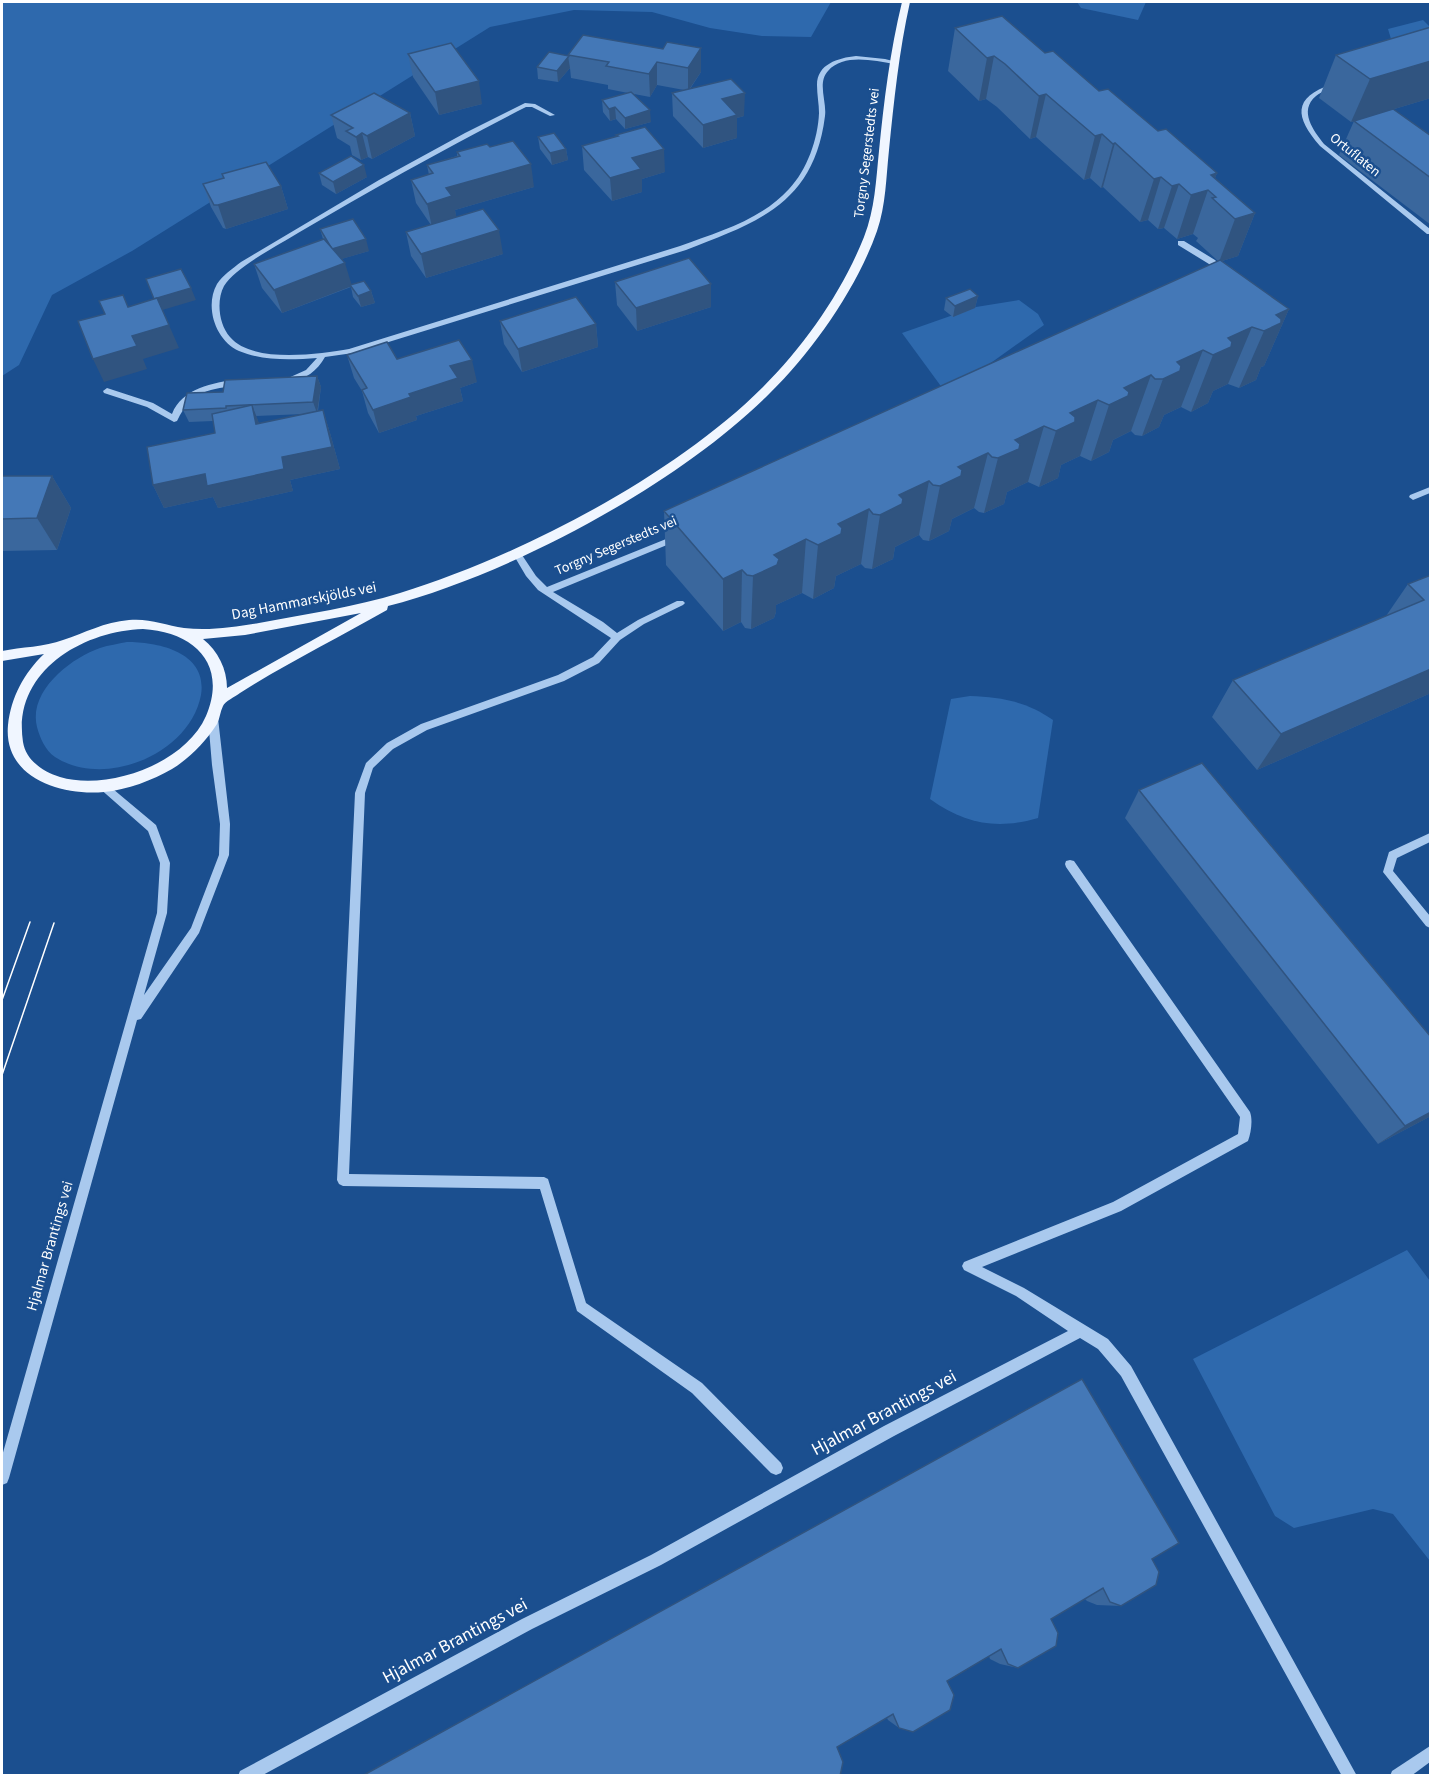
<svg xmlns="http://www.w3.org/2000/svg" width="1432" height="1777" font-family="'Source Sans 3',sans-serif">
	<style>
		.green { fill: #2e69ad }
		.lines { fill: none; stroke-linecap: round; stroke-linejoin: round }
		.minor { fill: #a9c9ee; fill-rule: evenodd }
		.major { fill: #f0f6ff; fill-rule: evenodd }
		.tram { stroke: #fff; stroke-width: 1.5 }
		.wall { fill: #3a679d; fill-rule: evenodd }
		.shaded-wall { fill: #305480 }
		.building { fill: #4478b7; stroke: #305480; stroke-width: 1.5 }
		.labels { text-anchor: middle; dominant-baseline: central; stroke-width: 5; stroke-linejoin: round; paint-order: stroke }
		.far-street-label { font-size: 14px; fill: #fff; stroke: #1b4f8f }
		.street-label { font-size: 15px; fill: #fff; stroke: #1b4f8f }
		.near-street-label { font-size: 18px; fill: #fff; stroke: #1b4f8f }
	</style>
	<rect width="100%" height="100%" fill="#1b4f8f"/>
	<g class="green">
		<path d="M2,2H831L811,37L762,36L710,28L652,12L574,10L490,27L132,251L52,295L19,365L2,376Z"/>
		<path d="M1077,2H1146L1138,20L1081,8Z"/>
		<path d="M1423,20L1430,27V42L1391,39L1388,29Z"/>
		<path d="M1019,300L1038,314L1044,325L960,385L943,389L902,333L976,307Z"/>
		<path d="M127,642C158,642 208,652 201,695C190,754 105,789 55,757C45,750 40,738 37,727C28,691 71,658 100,648C109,645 118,644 127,642Z"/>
		<path d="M970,696C1002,697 1027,702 1053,720L1038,818C997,830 965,824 930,799L951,699Z"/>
		<path d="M1407,1250L1430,1281V1561L1393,1514L1373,1509L1294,1528L1275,1516L1193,1359Z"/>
	</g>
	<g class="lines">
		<g class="minor">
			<path d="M856,56L885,59L897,62L894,64C874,61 844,53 828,71C817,83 827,102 825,116C814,203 759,222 686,250L353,353L325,357C317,371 306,379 290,382L286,379L306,370L317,358C291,360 263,361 239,351C216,341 204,307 217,284C223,275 232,269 241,262L379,180L465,133L525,103L535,104L555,115L550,116L532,107H526C449,146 373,189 298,233C279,245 235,267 224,286C216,301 219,325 230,337C253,364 319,354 349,349L680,246C718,232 761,220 789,189C807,170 818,139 819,113C819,104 817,95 817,85C817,64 838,58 856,56Z"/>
			<path d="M1332,84L1337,85C1331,89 1322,91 1316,96C1298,111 1314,131 1324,144L1430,229V234H1427L1320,146C1295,117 1292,98 1332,84Z"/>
			<path d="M1178,241H1184L1215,260L1226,271L1219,273L1209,264L1178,245Z"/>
			<path d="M238,379L241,380V384C209,391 193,388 177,421L174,422L147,407L104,393L103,391L107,388L153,403L172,414C182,388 213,383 238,379Z"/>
			<path d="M1430,487V493L1413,500L1409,497L1410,495Z"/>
			<path d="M676,535L679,536V540L553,592L603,622L617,633L638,620L677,601H683L685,603L683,605L644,624L620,640L599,663L564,681L427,730L393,749L373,768L365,793L349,1174L544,1177L548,1179L586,1303L702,1383L781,1463L783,1468L781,1473L776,1475L771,1473L692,1393L577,1311L540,1189L343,1186L339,1184L337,1180L355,793L366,763L387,743L421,724L558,675L593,657L611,638L538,590L526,576L513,554L514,552H520L536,576L547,587Z"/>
			<path d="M213,714L218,718L230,824L229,855L199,933L141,1019L137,1020L9,1478L7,1483L2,1485V1456L157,913L160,863L148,831L98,787L99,784H107L156,825L170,863L167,913L144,995L191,928L219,855L220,824L212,765L208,718Z"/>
			<path d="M1430,833V842L1397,858L1393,871L1430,916V928L1426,926L1383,872L1389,852Z"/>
			<path d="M1070,860L1074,861L1250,1112C1253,1120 1251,1133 1248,1141L1121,1211L982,1267L1024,1288L1108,1339L1131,1366L1357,1776H1342L1121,1376L1098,1349L1080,1338L894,1436L661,1565L532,1629L261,1776H238L240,1771L522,1619L651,1555L884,1426L1068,1331L1016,1296L964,1270L962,1266L964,1262L1113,1202L1238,1134L1240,1117L1066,867L1065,864L1066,861Z"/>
			<path d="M1430,1746V1762L1411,1776H1390L1392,1771Z"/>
		</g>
		<path class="major" d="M902,2H910C899,51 894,101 889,150C886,178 886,205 877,231C857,288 813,351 770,393C679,484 512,574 388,606L387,610C338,638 287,663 240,693C235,697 225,701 223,706C220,712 220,718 217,724C206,741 190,758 172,769C153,780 127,790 104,792C61,796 3,778 8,725C11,697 24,673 44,654L2,661V651C21,647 45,647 63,640C85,633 104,622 129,620C149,618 165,625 184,628C209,631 235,627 259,623C306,614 355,607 400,593C520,556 674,476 763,387C805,345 842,292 864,237C875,209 876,180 879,151C884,101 890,51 902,2ZM361,613L227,688C227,669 218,651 203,639L245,635ZM143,629C194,632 228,664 206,716C185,764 108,791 60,777C44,772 26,761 23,742C12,672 82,631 143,629Z"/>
		<g class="tram">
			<path d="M2,1000L30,922"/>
			<path d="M2,1075L54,923"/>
		</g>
	</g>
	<g class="wall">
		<path d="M1431,27V98L1351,122L1319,98L1336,55Z"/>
		<path d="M955,28L1045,53L1217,173L1215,178L1255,213L1238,256L1222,261L1289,309L1264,366L1261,367L1256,380L1239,388L1228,384L1213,391L1208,403L1191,412L1181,407L1164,415L1159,427L1142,436L1135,435L1131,431L1113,440L1109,452L1091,461L1080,456L1061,465L1058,478L1039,487L1028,482L1007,492L1004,504L984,513L979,512L974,508L952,519L949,531L929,541L923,540L919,535L895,547L893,559L872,569L865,568L861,564L836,576L834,588L813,599L802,593L776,605V612L774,618L751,629L745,628L741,622L723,631L666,565L664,511L1218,261L1196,241L1198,238L1193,234L1177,239L1164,228L1158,229L1148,220L1140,222L1103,187L1101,188L1090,178L1084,180L1036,137L1030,139L997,107L986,99L979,101L948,71Z"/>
		<path d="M583,35L701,72L690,89L744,116L737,118V138L703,148L673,116L672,93L684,90L657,85L650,97L634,94L651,122L625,129L616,119L610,121L603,112L602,100L628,93L608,89V85L571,78L570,68L558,82L538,79L537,67L568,56V55Z"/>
		<path d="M408,54L482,104L439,115L413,77Z"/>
		<path d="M410,113L415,136L372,159L368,157L361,160L352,155L350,146L337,138L331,115Z"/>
		<path d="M1354,121L1431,136V225L1339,155Z"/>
		<path d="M616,135L665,172L642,179V192L612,201L584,170L582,146L617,137Z"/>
		<path d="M538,137L566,149L568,160L552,165L540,149Z"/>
		<path d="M490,147L534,187L455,210L456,217L503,254L426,278L411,256L406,232L431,225L416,203L411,180L429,175L427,165L457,156V152Z"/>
		<path d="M319,173L367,177L336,194L322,185Z"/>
		<path d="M222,174L281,186L288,209L226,229L223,228L211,207L203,184L223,178Z"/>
		<path d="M320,229L369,251L341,259L351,285L371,291L375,303L361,307L353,297L351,287L282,313L262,288L254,264L323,239Z"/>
		<path d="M615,282L711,307L637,331L617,305Z"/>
		<path d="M978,296L975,308L953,317L944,310L946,298Z"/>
		<path d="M500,321L596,324L598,347L522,372L504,344Z"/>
		<path d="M347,355L397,359L477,382L460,388L463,401L416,416L417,420L379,433L368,413L362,391L354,378Z"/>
		<path d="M317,376L321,387L318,411L323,410L330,433L340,469L290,480L293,491L218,508L213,497L164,508L153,485L215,433L213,421L189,422L183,410L223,392ZM304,414L259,424L256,416Z"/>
		<path d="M2,476H52L71,508L57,550L2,551Z"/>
		<path d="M1431,575V693L1257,770L1212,717L1233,680L1386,616L1408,584Z"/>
		<path d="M1139,790L1431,1037V1116L1378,1144L1125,818Z"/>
		<path d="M1152,1559L1121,1606L1097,1605L1087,1601L1085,1599L1051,1619L1018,1668L1000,1664L990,1659L989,1656L947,1681L899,1728L888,1720L887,1718L837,1747L362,1776Z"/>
	</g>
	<g class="shaded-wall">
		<path d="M701,48V72L688,91V68Z"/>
		<path d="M568,56L570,68L558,82L557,71Z"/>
		<path d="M994,56L986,99L979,101L987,58Z"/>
		<path d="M1431,61V98L1351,122L1370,79Z"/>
		<path d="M657,62V85L650,97L649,74Z"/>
		<path d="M479,81L482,104L439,115L435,92Z"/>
		<path d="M745,93L744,116L737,118V138L703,148V125L722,99Z"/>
		<path d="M1046,94L1036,137L1030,139L1039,96Z"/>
		<path d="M615,107L616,119L610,121L609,109Z"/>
		<path d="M650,110L651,122L625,129V118Z"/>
		<path d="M410,113L415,136L372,159L367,136Z"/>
		<path d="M362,133L368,157L361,160L356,137Z"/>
		<path d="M1102,134L1090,178L1084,180L1095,136Z"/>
		<path d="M1115,143L1103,187L1101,188L1113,144Z"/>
		<path d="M566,149L568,160L552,165L550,153Z"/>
		<path d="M664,149L665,172L642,179V192L612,201L610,178L632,158Z"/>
		<path d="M531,164L534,187L455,210L457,220L432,227L427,204L446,188Z"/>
		<path d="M364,165L367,177L336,194L333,182Z"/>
		<path d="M1217,173L1210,192L1208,190L1193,234L1177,239L1191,195L1211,175Z"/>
		<path d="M1161,177L1148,220L1140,222L1154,179Z"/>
		<path d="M1179,184L1164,228L1158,229L1172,186Z"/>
		<path d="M281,186L288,209L226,229L218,205Z"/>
		<path d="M1255,213L1238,256L1219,262L1235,219Z"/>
		<path d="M499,230L503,254L426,278L421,254Z"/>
		<path d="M366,239L369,251L335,261L332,249Z"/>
		<path d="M345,263L352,286L282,313L274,290Z"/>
		<path d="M711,284V307L637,331L636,308Z"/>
		<path d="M191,288L196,300L159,311L154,299Z"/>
		<path d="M371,291L375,303L361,307L358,296Z"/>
		<path d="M978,296L975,308L953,317L955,306Z"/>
		<path d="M1289,309L1264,366L1261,367L1256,380L1239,388L1264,331L1276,315Z"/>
		<path d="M596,324L598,347L522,372L518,349Z"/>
		<path d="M169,325L179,348L143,359L147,369L104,382L93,359L132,336Z"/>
		<path d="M1252,327L1228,384L1213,391L1208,403L1191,412L1213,355L1228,338Z"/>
		<path d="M1203,350L1181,407L1164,415L1159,427L1142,436L1163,379L1177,362Z"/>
		<path d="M472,360L477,382L460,388L463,401L416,416L417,420L379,433L373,410L409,394L450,366Z"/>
		<path d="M1151,375L1131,431L1113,440L1109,452L1091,461L1109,405L1124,388Z"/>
		<path d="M317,376L321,387L317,413L313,402Z"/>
		<path d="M1098,400L1080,456L1061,465L1058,478L1039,487L1056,431L1070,413Z"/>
		<path d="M252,405L261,428L256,424Z"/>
		<path d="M323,410L330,433L340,469L290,480L293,491L218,508L213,497L164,508L153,485L282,457Z"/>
		<path d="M1044,426L1028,482L1007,492L1004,504L984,513L998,458L1015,440Z"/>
		<path d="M988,453L974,508L952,519L949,531L929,541L940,486L958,467Z"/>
		<path d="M52,476L71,508L57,550L37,518Z"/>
		<path d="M929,481L919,535L895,547L893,559L872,569L880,515L899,495Z"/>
		<path d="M869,509L861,564L836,576L834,588L813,599L818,545L838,524Z"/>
		<path d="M806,539L802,593L776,605V612L774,618L751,629L753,576L774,555Z"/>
		<path d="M742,570L741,622L723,631V579Z"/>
		<path d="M1431,669V693L1257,770L1281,734Z"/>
		<path d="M1431,1112V1116L1378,1144L1405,1126Z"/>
	</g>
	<g class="building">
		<path d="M1002,16L1045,53L1053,51L1099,91L1108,89L1158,131L1166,129L1217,173L1211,175L1255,213L1235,219L1212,198L1216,197L1208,190L1191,195L1179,184L1172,186L1161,177L1154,179L1115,143L1113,144L1102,134L1095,136L1046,94L1039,96L1005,64L994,56L987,58L955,28Z"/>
		<path d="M1431,27V61L1370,79L1336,55Z"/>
		<path d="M583,35L663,49L667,42L701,48L688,68L657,62L649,74L606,66L609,62L568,55Z"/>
		<path d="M451,43L479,81L435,92L408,54Z"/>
		<path d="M549,52L569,56L557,71L537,67Z"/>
		<path d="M731,79L745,93L722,99L737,115L703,125L672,93Z"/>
		<path d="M631,92L650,110L625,118L615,107L609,109L602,100Z"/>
		<path d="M374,93L410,113L367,136L362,133L356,137L346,131L353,128L331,115Z"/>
		<path d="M1393,109L1431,136V178L1354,121Z"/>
		<path d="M645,127L664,149L632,158L641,169L610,178L582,146L618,136L616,135Z"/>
		<path d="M554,133L566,149L550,153L538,137Z"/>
		<path d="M513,141L531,164L446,188L452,196L427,204L411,180L433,173L427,165L460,156L457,152L487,144L490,147Z"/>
		<path d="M351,156L364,165L333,182L319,173Z"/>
		<path d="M266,162L281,186L218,205H214L203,184L224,178L222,174Z"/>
		<path d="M483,209L499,230L421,254L406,232Z"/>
		<path d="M353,219L366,239L332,249L320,229Z"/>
		<path d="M324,239L345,263L274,290L254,264Z"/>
		<path d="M689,258L711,284L636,308L615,282Z"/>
		<path d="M1220,260L1289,309L1276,315L1281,319V323L1264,331L1252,327L1228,338L1232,342L1231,347L1213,355L1203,350L1177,362L1181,366L1180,371L1163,379H1155L1151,375L1124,388L1129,392L1128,396L1109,405L1098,400L1070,413L1075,417V422L1056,431L1044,426L1015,440L1020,444L1019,449L998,458L992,457L988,453L958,467L962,470L961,476L940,486L933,485L929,481L899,495L903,499L902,504L880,515L873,514L869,509L838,524L842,528L841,534L818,545L806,539L774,555L779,559L777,565L753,576L747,575L742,570L723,579L664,511Z"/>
		<path d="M181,269L191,288L154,299L146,279Z"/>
		<path d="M364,281L371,291L358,296L350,285Z"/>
		<path d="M970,289L978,296L955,306L946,298Z"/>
		<path d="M123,295L128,307L157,298L169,325L132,336L137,346L93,359L78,321L105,314L99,301Z"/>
		<path d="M576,297L596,324L518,349L500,321Z"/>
		<path d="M459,340L472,360L450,366L458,378L409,394L411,397L373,410L362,390L367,388L347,355L387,342L397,359Z"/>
		<path d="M317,376L313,402L226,406V408L183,410L187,393L223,392L225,380Z"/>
		<path d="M252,405L256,424L323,410L332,447L282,457L284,469L207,486L205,474L153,485L147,447L215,433L212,414Z"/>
		<path d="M2,476H52L37,518L2,519Z"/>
		<path d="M1431,575V669L1281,734L1233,680L1424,600L1408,584Z"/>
		<path d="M1202,763L1431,1037V1112L1405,1126L1139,790Z"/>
		<path d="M1082,1379L1179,1543L1152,1559L1159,1572L1156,1585L1121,1606L1110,1602L1103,1588L1051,1619L1058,1633L1056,1646L1018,1668L1008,1664L1001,1649L947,1681L954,1695L950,1710L913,1732L899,1728L893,1714L837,1747L843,1762L840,1776H362Z"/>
	</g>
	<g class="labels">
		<g class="far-street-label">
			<text transform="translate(867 153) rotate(-83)">Torgny Segerstedts vei</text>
			<text transform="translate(1355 155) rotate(39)">Ortuflaten</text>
			<text transform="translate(616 546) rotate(-23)">Torgny Segerstedts vei</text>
		</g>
		<g class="street-label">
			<text transform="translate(304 601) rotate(-11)">Dag Hammarskjölds vei</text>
			<text transform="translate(50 1246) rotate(-74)">Hjalmar Brantings vei</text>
		</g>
		<g class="near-street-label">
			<text transform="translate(884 1413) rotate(-28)">Hjalmar Brantings vei</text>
			<text transform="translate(455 1641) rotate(-28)">Hjalmar Brantings vei</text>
		</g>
	</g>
	<rect width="1432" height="1777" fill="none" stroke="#ffffff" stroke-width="6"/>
</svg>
